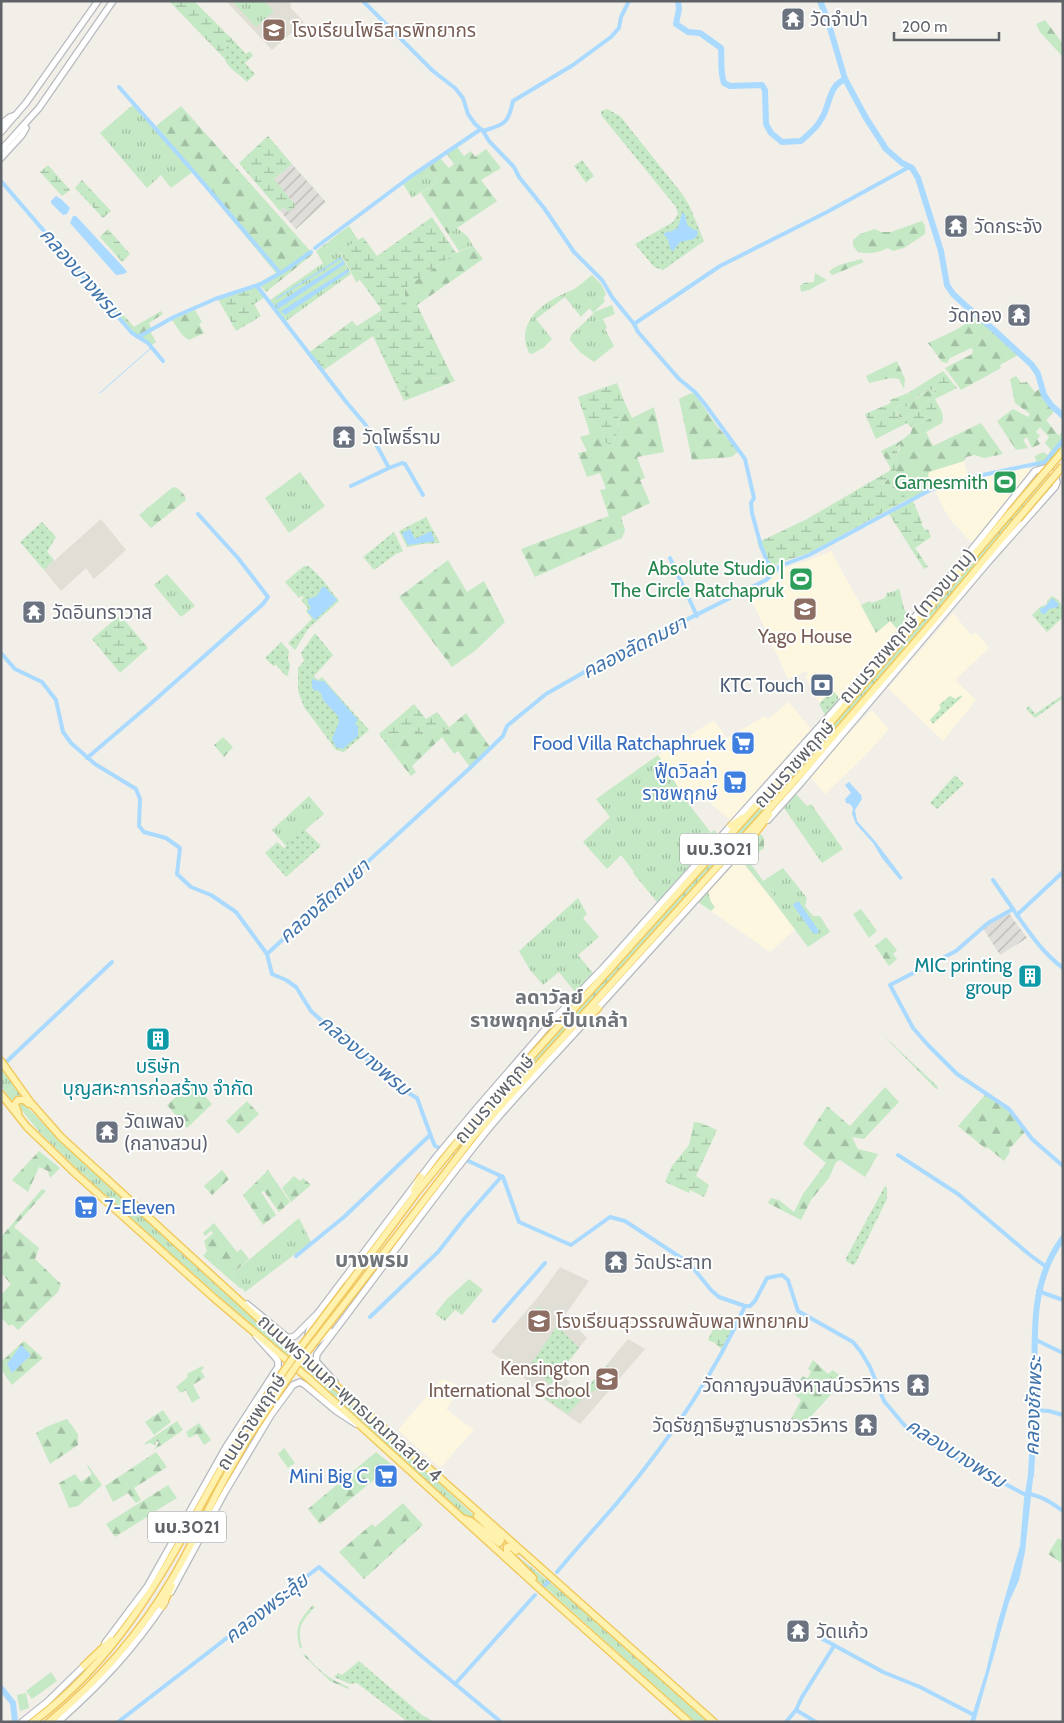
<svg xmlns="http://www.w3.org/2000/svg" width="1064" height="1723" font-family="Cabin,'Noto Sans Thai',sans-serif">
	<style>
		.commercial { fill: #fef7e0 }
		.industrial { fill: url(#industrial-furrows) }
		.education { fill: #e1ded6 }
		.grass { fill: url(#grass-tufts) }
		.forest { fill: url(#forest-firs) }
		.wetland { fill: url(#wetland-marsh); fill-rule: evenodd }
		.park { fill: url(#park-dots) }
		.pitch { fill: #c5e8c5 }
		.water { fill: #aadaff }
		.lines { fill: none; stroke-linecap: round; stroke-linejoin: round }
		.stream { stroke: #aadaff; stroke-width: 1 }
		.canal { stroke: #aadaff; stroke-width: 4 }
		.river { stroke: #aadaff; stroke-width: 6 }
		.secondary-casing { stroke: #b6babf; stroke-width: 8 }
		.primary-casing { stroke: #f2c960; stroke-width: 9 }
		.secondary { stroke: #fff; stroke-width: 5.5 }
		.primary { stroke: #fff2af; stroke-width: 6 }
		.primary-bridge-casing { stroke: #f2c960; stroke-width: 9; stroke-linecap: butt }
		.primary-bridge { stroke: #fff2af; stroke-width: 6 }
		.labels { text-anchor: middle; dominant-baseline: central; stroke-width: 4; stroke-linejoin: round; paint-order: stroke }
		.shield { fill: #fff; stroke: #8f9295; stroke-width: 1 }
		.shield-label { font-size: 18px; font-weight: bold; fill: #5f6368 }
		.worship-label { font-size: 19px; fill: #5b616d; stroke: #fff; text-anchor: start }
		.education-label { font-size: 19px; fill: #785e54; stroke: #fff; text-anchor: start }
		.leisure-label { font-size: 19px; fill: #27864d; stroke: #fff; text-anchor: end }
		.street-label { font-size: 19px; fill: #5f6368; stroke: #fff }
		.service-label { font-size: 19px; fill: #4e5e75; stroke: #fff; text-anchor: end }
		.shop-label { font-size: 19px; fill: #366cbe; stroke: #fff; text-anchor: end }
		.culture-label { font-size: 19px; fill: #0d838f; stroke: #fff; text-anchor: end }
		.water-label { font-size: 20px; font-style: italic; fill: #4174aa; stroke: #fff }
		.neighbourhood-label { font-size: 20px; font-weight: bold; fill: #70757a; stroke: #fff }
		.quarter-label { font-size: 21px; font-weight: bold; fill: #70757a; stroke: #fff }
	</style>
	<defs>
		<pattern id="industrial-furrows" width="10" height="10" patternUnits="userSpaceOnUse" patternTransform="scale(1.25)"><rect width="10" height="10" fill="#e0deda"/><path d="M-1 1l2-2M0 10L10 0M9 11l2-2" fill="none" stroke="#b9b8b5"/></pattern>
		<pattern id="grass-tufts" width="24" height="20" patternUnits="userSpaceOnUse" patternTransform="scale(1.25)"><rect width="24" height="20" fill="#c5e8c5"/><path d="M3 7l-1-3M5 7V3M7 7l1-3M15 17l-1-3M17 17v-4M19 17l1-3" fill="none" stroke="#a3c0a4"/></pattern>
		<pattern id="forest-firs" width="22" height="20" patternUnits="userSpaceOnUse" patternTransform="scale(1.25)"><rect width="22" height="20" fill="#c5e8c5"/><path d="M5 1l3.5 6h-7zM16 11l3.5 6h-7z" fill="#a3c0a4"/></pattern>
		<pattern id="wetland-marsh" width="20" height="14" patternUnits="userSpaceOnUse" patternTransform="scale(1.25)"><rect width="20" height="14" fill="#c5e8c5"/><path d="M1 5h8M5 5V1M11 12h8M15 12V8" fill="none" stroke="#a3c0a4"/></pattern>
		<pattern id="park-dots" width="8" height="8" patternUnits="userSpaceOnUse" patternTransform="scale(1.25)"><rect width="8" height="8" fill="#c5e8c5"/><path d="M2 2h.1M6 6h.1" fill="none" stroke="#a3c0a4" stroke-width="1.8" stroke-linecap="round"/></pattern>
	</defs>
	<rect width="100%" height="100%" fill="#f1efe8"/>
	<g class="commercial">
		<path d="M964,461L969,480L1028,467L1030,473L972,543L953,523L942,506L928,475L929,472L935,469Z"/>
		<path d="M831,551L876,633L890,621L899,631L853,685H850L826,716L805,676L808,675L807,671L788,679L748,592L769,581L782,569L809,560Z"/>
		<path d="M953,613L971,635L976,633L989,648L955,680L976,700L943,741L888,688Z"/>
		<path d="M789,702L811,729L730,820L702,796L688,803L658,755L714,720L727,738L765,716L768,719Z"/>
		<path d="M872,710L889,729L864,757L825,794L811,777L842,740Z"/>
		<path d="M739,858L795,929L770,952L698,902Z"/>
		<path d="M442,1379L460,1386L457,1390L459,1391L446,1409L474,1430L440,1468L398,1430Z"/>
	</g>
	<g class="industrial">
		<path d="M292,164L326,202L296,229L280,211L284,207L274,179Z"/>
		<path d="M1008,912L1027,938L1000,955L983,928Z"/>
	</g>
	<g class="education">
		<path d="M226,1H289L291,4L290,7L304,22L272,50Z"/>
		<path d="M101,519L126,550L94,579L86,568L61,591L44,570Z"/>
		<path d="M560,1267L589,1281L565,1315L587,1338L541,1396L521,1375L491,1352L539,1296Z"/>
		<path d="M628,1339L645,1349L580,1424L544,1399L562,1376L570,1382L566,1388L581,1396Z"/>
	</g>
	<g class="grass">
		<path d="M232,1H264L274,11L256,27Z"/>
		<path d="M135,103L195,170L171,188L161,175L147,188L100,133Z"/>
		<path d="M428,166L439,181L412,198L403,184Z"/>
		<path d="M349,226L358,240L340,252L351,274L286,321L270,300L323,263L316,251Z"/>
		<path d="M457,228L468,237L473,246L459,251L448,234Z"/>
		<path d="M592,275L601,284L606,294L603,299L601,296L581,317L565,297L536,319L552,339L543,348L532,354L529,353C514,321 545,301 570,291C578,288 585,280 592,275Z"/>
		<path d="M594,313L598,321L603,319L607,328L605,329L614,346L594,362L580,352L570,340L571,335Z"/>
		<path d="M300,472L325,506L289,533L265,498Z"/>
		<path d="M1045,475L1048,476L960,583L831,734L746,830L520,1080L458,1151L455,1149L492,1104C679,897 868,691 1045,475Z"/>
		<path d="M167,574L195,606L181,617L154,585Z"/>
		<path d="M899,588L904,609L909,616L898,630L890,621L876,633L861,605L870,601L871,603L885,598L887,593L895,591Z"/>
		<path d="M658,755L688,803L711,833L714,830L718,834L657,902L633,873L634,872L621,855L607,869L583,842L610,817L596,799Z"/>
		<path d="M796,794L807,806L811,804L843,849L822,863L784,808Z"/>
		<path d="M309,796L324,814L286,846L272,830Z"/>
		<path d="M783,868L807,898L805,906L813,916H820L830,932L808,947L773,900L774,896L763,881Z"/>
		<path d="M708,892L711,902L715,907L711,911L698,902Z"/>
		<path d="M578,898L587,914L583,918L599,937L578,955L593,973L575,992L559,972L543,985L530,970L519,951Z"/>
		<path d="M882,1034L938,1087L937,1089H936Z"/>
		<path d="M3,1068L21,1095L17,1096L12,1101L1,1086V1070Z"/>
		<path d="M22,1102L63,1143L288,1349L405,1451L496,1536L466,1517L311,1377L157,1242L90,1181L40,1133L19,1107L18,1105Z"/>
		<path d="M299,1218L311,1242L245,1292L232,1274Z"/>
		<path d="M469,1279L483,1290L462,1315L455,1310L445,1321L435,1314L447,1299Z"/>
		<path d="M509,1549L574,1602L708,1722H695L536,1579L508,1551Z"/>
	</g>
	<g class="forest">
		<path d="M1045,20L1063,44V57L1040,32L1036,24Z"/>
		<path d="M181,106L313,254L266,292L258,283L276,273L192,172L194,170L156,126Z"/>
		<path d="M457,147L464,156L471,151L475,157L486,149L501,168L481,180L497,201L448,234L421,193L439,181L428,166L440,158L449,168L454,164L447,154Z"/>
		<path d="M922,221L925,226V234L904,248L893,251L888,248C878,253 870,254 858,252L853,246V240L860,234L875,229L881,232H891Z"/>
		<path d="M473,246L483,259L417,305H407L405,300V288L456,253Z"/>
		<path d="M861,259L864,262L835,274L832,275L829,272C837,263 850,263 861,259Z"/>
		<path d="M815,273L827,280L809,290L801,292L800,286L804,283L814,282Z"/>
		<path d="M106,295L134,327L161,311L163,314L149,323L151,328L150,331L156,342L150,346L135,337L102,299Z"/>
		<path d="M195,310L202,322L199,324L204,333L189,340L183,336L172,320Z"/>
		<path d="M977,314L1017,349L1015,352L1018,355L1000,365L1001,368L961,390L945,368L972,354L973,350L971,348L950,358L947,363L942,362L928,343C945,335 964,328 977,314Z"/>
		<path d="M897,361L905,379L904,389L899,379L890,378L869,383L866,376Z"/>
		<path d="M451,374L455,381L404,401L406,388L421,378L433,379Z"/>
		<path d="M1016,376L1021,383L1027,382L1035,392L1039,389L1053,409V413L1046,420L1059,436L1063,428V449L1049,466H1037L1035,456L1043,452L1048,455L1051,450L1045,443L1049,437L1040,427L1036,432L1040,436L1037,439L1040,444L1032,448L1027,437L1023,440L1028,448L1016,450L997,421L1013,409L1028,417L1030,414L1015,403L1010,379Z"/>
		<path d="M936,388C934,398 920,410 911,415C907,418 903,417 899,417L895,409L900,404L903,405C915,401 923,392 936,388Z"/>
		<path d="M691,393L695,394L716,425L737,450V453L731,457L692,460L679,399Z"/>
		<path d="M621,403H625L632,418L654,407L664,452L637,457L645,478L640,480L650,503L621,517L625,530L622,538L535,577L521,549L609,516L600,490L606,489L600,473L587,477L578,453L587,451L580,437L590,434L586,421L595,423L604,428L603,438L606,443L612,445L619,430L618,408Z"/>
		<path d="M942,412L943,418L942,423L926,432L933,446L981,423L1003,454L984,458L975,455L966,457L964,461L929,472L928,475L934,488L906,500L903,494L897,486L880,492L875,491L879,486L884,484L897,465L896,456L900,449V444L892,452L890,467L881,451L899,442L911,433L912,428Z"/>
		<path d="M173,487C179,488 185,494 186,500L151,528L139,515Z"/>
		<path d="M448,560L467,592L484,581L505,622L476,650L452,667L399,597Z"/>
		<path d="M466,713L490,747L470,767L458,751L454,754L442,737L412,766L416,772L411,776L390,749L414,728L419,733L428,728L438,727L445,731Z"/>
		<path d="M223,737L233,747L224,757L214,745Z"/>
		<path d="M761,834L764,838V848L748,860L774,896L773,900L742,861L757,845L756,838Z"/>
		<path d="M861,909L877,931L869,938L853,914Z"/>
		<path d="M886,937L897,950L893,954L897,959L889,966L875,946Z"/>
		<path d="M192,1082L212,1104L187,1128L167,1105Z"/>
		<path d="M885,1087L899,1102L864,1139L852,1137L858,1149L878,1154L865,1177L840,1160L836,1162L829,1178L811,1200L801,1220L768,1203L771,1198L779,1200L794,1212L803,1194L826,1163L803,1144L827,1106L850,1126Z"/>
		<path d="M985,1095L1008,1110L1025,1132L1009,1149L1010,1152L1004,1161L987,1147L986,1149L958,1126Z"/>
		<path d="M247,1101L259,1114L238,1134L226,1121Z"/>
		<path d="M39,1151L60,1168L50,1178L48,1171L39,1167L28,1192L12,1180Z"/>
		<path d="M222,1170L229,1179L212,1195L204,1186Z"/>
		<path d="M268,1170L290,1202L279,1212L264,1191L261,1192L276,1215L263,1225L243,1195Z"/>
		<path d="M294,1176L300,1181L303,1178L311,1185L291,1202L282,1188Z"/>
		<path d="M42,1189L46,1191L14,1227L39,1248L35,1259L61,1284L58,1292L18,1330L12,1324L9,1326L1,1317V1295L11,1284L1,1273V1237Z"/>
		<path d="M214,1223L237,1252L241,1249L249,1259L232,1274L242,1287L241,1289L203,1256L207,1251L204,1241L213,1233L211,1231L205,1236L203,1233Z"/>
		<path d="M24,1341L43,1358L12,1385L1,1369V1362Z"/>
		<path d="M813,1360L828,1374L833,1370L839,1375L833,1381L838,1387L814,1413L802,1428L790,1421L801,1400L793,1393L802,1376L808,1378L811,1371L808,1369Z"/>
		<path d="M202,1366L204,1368L201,1371L205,1377L193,1385L200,1398L192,1403L186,1390L181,1393L176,1387L188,1377L187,1374Z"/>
		<path d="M163,1410L171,1422L154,1435L145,1422Z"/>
		<path d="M67,1419L78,1434V1445L50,1464L36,1433L48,1426Z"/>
		<path d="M177,1421L183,1430L154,1450L159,1442L156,1441L155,1445L149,1443L145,1445V1443Z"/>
		<path d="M199,1423L211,1440L204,1445L197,1434L189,1438L186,1432Z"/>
		<path d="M156,1452L167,1467L134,1488L141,1500L136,1503L128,1493L113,1502L105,1486Z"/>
		<path d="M376,1452L392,1465L320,1524L308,1509Z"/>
		<path d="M88,1465L102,1485L78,1506L69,1508L59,1483L75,1474L81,1482L92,1474L87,1466Z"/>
		<path d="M168,1485L177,1498L151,1514L148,1510L150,1515L115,1537L106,1524Z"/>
		<path d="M403,1503L423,1525L364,1579L339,1552L372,1524L375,1527Z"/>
		<path d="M1058,1538L1063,1541V1564L1048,1554Z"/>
		<path d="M313,1605L315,1607C301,1622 297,1627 302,1648H300C294,1627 299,1620 313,1605Z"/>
		<path d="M305,1654C317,1669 331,1681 349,1687L348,1689L330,1681L307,1659L303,1655Z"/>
	</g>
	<g class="wetland">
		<path d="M194,1L233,40L225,47L231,52L224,58L170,2Z"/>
		<path d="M268,136L292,164L274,179L296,206L288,212L284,207L280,211L239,163Z"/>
		<path d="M48,165L70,190L62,196L40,172Z"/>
		<path d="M82,180L111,211L103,218L75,188Z"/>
		<path d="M432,217L456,253L405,288V300L407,305H417L451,374L432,379L421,378L406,388L404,401L373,336L321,372L307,354L352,321L357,326L382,310L360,280L356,282L340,251L363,237L377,256Z"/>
		<path d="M108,229L130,254L122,262L100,237Z"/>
		<path d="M257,287L265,297L254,304L261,316L236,331L218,299Z"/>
		<path d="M943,371L957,388L935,399L942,412L912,428L907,423L876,439L865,414L891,403L890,400L908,393ZM936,388C934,398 919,410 911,415C907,418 903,417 898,417L895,409L900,404L909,407C914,396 925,392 936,388Z"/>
		<path d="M617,383L625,403H621L618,408L619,430L612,445L606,443L603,438L604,428L595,423L586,421L578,397Z"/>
		<path d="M901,444L896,456L897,465L896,472L875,491L880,492L897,486L902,490L906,500L809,553L778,563L771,572L757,543L807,519L891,470L890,467L892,452Z"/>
		<path d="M913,501L922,522L921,524L925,530L928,529L931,537L915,548L928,567L924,569L889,514Z"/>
		<path d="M120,615L148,648L120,673L92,639Z"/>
		<path d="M414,704L426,719L437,712L449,727L445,731L438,727L428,728L419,733L414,728L390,749L379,734Z"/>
		<path d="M694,1122L701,1123L717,1130L696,1176L709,1185L704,1197L690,1190L689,1193L665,1182L672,1166L689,1145Z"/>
		<path d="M720,1314L737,1321L723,1351L715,1343L708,1340Z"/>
	</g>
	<g class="park">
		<path d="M233,40L246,54L250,51L253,56L245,63L255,74L247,82C239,73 230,71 224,58L230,52L225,47Z"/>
		<path d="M607,109L620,116L683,195L690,207L704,241L663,270L654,267L635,244L673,222L678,214L676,207L601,115V111Z"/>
		<path d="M582,160L594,176L586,183L574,166Z"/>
		<path d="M426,517L440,543L423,544L407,547L399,531Z"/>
		<path d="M42,522L56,537L47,552L54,560L44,570L20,542Z"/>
		<path d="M394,532L403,551L396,554L374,570L363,557Z"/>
		<path d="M304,566H309L322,579L339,601L308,629L295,650L288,643L312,619L306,611L308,608L301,600L304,597L302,596L299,598L285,582Z"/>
		<path d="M1052,596C1062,601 1063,607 1063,617L1047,632L1032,615L1040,607L1047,604V601Z"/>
		<path d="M315,633L333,655L314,676L318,680L322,677L369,730L344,752L336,750L304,707L298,691V668L304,661L301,653Z"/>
		<path d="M281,642L289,651L288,659L290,665L288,675L286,676L276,665L273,666L265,658Z"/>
		<path d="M832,690L838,696V702L826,716L819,704Z"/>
		<path d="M961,695L962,697L933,724L930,720L941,708L939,705L950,696L956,699Z"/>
		<path d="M1063,695V698L1035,718L1026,709L1029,706L1035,714Z"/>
		<path d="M955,775L964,784L937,809L930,803Z"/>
		<path d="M304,829L321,846L286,877L265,853L277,842L284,848Z"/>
		<path d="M885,1186L887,1188V1199L855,1264L853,1265L846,1261V1258Z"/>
		<path d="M557,1326L579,1348L550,1385L531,1364Z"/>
		<path d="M607,1365L614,1371L603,1388L587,1393L568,1414L545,1398L548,1394L555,1400L566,1388L581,1396L599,1373Z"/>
		<path d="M359,1661L422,1715L434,1722H408L357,1683L350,1684L334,1677L338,1673L342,1675Z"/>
	</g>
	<g class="pitch">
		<path d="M601,296L605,301L594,312L612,305L615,314L598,321L594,313L589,308Z"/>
		<path d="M539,1306L546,1313L535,1326L527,1319Z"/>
		<path d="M607,1368L612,1373L601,1384L596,1379Z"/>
		<path d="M284,1448L295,1463L288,1468L278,1454Z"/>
		<path d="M51,1672L57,1681L32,1699L26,1691Z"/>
		<path d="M26,1693L29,1708L20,1711L17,1695Z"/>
	</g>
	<g class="water">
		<path d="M56,196L61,199L70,208L67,214L63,215L51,203V201Z"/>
		<path d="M682,213L685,214L687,225L694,230H697L698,234L694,239L680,242L673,251L670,249C669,240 668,238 663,234L669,231L670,232L678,228Z"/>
		<path d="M73,216H76L125,269L127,272L124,274L116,275L70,223Z"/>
		<path d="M341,257L345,264L278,309L276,304L342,262L341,259L277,299L276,298Z"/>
		<path d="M348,269L349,272L285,315L281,311Z"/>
		<path d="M410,529L415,539L431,531L435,541L408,545L402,533Z"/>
		<path d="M322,587H325L337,600L315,620L307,611L311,608L308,603V599L317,596Z"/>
		<path d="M1052,598L1059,604L1058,607L1049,609L1045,614H1042L1040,610L1041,608L1045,607Z"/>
		<path d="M312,679L319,681H324L358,720L355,723L358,727V736L343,749L336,747L332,739L339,722L338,716L323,700L321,693H320L318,690L315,691L312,688Z"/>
		<path d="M849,782L861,795L862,799L855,810L857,821L875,841L903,878L900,880L882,858L873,843L856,824L852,814L853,808L850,804L846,803L845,799L851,793L845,785Z"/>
		<path d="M796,902H799L817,928L819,931L817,934L813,933L793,905Z"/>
		<path d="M21,1345L31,1355L12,1373L7,1364Z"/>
		<path d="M1029,1469H1034L1025,1552L1019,1580L1009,1602L975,1722H970L986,1671L997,1625L1020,1546L1024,1499Z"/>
	</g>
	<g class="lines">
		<path class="stream" d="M100,393L152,347"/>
		<g class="canal">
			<path d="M363,1L433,71L455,88L463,98L468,114L475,124L483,131L489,141L514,167L519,177L544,208L574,252L602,280L612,297L634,324L638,332L679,379L695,392L704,403L745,459L754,498L751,503L752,513L761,546L767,561L774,572"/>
			<path d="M119,87L193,171L280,273"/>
			<path d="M483,131C504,124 508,125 513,101L573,65L611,37L619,28L621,17L629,1"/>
			<path d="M1,181L132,333L148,343L163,361"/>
			<path d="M315,248L410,177L481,129"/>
			<path d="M257,286L347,403L365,424L389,468L402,463L405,464L423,495"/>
			<path d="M634,324L720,266L827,212L909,167"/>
			<path d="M138,337L174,317L215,299L261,284L284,271L311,252"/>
			<path d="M351,486L389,468"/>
			<path d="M670,558L697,616"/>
			<path d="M1,653L15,669L42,682L56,700L63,732L71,743L95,764L136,789L140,799L139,826L144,832L166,838L180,848L177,874L191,887L211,895L236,912L267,954L272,974L286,980L296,987L311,1011L322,1021L342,1031L369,1062L396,1086L417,1098L432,1139L435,1146L443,1149"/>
			<path d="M87,758L148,706L263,604L268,597L238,558L198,514"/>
			<path d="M1063,872L1018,914L1017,915L1013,909L988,923L956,951L890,985L913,1028L928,1045L957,1074L1009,1109L1032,1139L1063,1166"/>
			<path d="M993,880L1013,909"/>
			<path d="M1017,915C1031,935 1043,953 1063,968"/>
			<path d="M267,954L470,768L503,736L507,726L546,694L602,662L766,580L780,566L809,555L930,490L978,476L1045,462L1063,440"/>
			<path d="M3,1065L112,962"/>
			<path d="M449,1152L503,1177L519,1222L571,1245L610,1217L625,1221L689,1263L711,1290L719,1297L745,1306H750L755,1301L767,1278L782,1275L788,1280L798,1311L853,1342L861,1352L870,1367L884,1401L906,1427L952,1456L1028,1496"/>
			<path d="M898,1155L958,1194L1030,1255L1045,1266"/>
			<path d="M296,1256L344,1217L430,1135"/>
			<path d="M1038,1291L1063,1300"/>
			<path d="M370,1317L438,1252L464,1219L502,1176"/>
			<path d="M494,1321L545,1263"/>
			<path d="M1034,1339L1063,1353"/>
			<path d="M1034,1410L1049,1411L1063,1415"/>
			<path d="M1030,1494C1043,1497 1052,1503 1063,1511"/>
			<path d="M557,1572C577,1548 597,1526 617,1503C667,1443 713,1378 745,1306"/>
			<path d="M544,1586L549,1581"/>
			<path d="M819,1637L883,1672L920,1687L974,1715"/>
			<path d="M455,1684L535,1595"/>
			<path d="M796,1710L816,1722"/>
			<path d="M118,1722L319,1567L419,1654L501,1722"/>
			<path d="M786,1722L796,1710L802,1697L834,1646"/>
		</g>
		<g class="river">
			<path d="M678,1L679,9L676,24L688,32L700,33L721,48C722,60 720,72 724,83L730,86L762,85L765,90L766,124L771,133L782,142L801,141C807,135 816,129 820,121C831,106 827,87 845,79"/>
			<path d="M820,1L827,18L845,79L866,118L886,149L902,163L912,168L918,178L941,251L947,285L953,294L966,306L993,329L1032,365L1038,374L1044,395L1051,405L1063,416"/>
			<path d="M1031,1475C1032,1453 1034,1430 1035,1407C1036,1349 1026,1287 1063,1238"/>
			<path d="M1,1688L13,1703L15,1722"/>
		</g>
		<g class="secondary-casing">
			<g id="secondary">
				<path d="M1,124L10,117L16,115"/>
				<path d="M1,132L26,103L98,1"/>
				<path d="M1,150L39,108L113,1"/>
				<path d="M1,158L22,135L26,128"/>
				<path d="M595,1011L752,838"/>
				<path d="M247,1304L288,1338L295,1336L318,1313L436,1157L476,1109L554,1019L603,968L845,698L960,564L1035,471L1045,468L1055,475L1057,482L1055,487L990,560L801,783L768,820"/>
				<path d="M318,1313C316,1322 306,1330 308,1339L311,1343H316L330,1331"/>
				<path d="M335,1382L316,1361L317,1354C373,1281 427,1205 485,1133C516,1095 551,1060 584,1023"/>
				<path d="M171,1592L225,1492L271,1415L293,1385L300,1382L305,1385L336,1411L356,1424"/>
				<path d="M105,1643L147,1587L226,1447L278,1367V1361L275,1357L256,1336"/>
				<path d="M22,1722L47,1702L87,1663"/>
				<path d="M58,1722C101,1684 133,1650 165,1602"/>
			</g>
		</g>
		<g class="primary-casing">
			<g id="primary">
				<path d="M731,826L742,818"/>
				<path d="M749,841L769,815"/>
				<path d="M579,1026L598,1008"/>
				<path d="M1,1061L31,1103L61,1137L291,1348L349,1397L714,1722"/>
				<path d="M1,1094L27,1127L77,1175L214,1298L308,1378L540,1589L689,1722"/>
				<path d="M18,1113L15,1104L18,1100H24L29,1104"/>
				<path d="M414,1190L421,1177"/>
				<path d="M348,1285L417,1192L484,1109L818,737L1010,513"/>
				<path d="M353,1293L473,1137L799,776L935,619L1018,519"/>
				<path d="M465,1519L471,1521L499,1543L501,1540L500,1538L477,1516"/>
				<path d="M516,1551L510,1546L507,1547V1552L533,1578"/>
				<path d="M162,1606L172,1586"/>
				<path d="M84,1666L111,1640"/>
				<path d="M33,1722C134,1647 179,1539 241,1434"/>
				<path d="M49,1722C97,1682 139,1635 171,1581C189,1551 203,1520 219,1489C228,1472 238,1456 247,1439"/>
			</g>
		</g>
		<use href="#secondary" class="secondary"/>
		<use href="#primary" class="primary"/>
		<g class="primary-bridge-casing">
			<g id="primary-bridge">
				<path d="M1010,513L1063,451"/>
				<path d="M1018,519L1063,466"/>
				<path d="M241,1434L292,1359L348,1285"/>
				<path d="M247,1439L296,1366L353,1293"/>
			</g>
		</g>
		<use href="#primary-bridge" class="primary-bridge"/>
	</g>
	<defs>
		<g id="temple-square" transform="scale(1.25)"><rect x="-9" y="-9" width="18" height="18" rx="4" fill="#6b7280" stroke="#fff"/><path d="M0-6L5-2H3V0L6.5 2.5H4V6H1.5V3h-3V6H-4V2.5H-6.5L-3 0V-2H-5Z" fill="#fff"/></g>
		<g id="school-square" transform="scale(1.25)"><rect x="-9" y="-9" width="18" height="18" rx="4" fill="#8d6e63" stroke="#fff"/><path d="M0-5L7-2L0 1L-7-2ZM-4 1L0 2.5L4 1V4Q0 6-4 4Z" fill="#fff"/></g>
		<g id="stadium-square" transform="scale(1.25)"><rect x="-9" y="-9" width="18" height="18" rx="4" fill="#2e9e5b" stroke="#fff"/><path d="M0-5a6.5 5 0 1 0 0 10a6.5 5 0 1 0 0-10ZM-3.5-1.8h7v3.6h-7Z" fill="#fff"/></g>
		<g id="bank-square" transform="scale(1.25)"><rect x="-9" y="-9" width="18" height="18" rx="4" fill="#5c6f8a" stroke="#fff"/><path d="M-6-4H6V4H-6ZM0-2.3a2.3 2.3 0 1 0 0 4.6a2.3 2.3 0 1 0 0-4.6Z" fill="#fff"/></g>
		<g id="supermarket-square" transform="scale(1.25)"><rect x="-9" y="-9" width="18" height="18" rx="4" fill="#3f7fe0" stroke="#fff"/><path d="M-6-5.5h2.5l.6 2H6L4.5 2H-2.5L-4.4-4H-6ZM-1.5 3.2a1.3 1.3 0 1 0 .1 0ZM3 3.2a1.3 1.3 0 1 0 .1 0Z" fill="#fff"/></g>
		<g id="building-square" transform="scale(1.25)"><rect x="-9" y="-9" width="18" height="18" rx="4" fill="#0f9aa8" stroke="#fff"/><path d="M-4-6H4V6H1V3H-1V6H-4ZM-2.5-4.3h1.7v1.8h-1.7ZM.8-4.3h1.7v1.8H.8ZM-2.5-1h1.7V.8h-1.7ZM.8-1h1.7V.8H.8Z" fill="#fff"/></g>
	</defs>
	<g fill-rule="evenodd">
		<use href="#temple-square" x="793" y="19"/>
		<use href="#school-square" x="274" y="30"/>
		<use href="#temple-square" x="956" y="226"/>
		<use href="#temple-square" x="1019" y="315"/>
		<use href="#temple-square" x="344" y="437"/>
		<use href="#stadium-square" x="1005" y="482"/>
		<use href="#stadium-square" x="801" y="579"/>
		<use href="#school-square" x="805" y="609"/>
		<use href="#temple-square" x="34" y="612"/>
		<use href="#bank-square" x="822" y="685"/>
		<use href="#supermarket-square" x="743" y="743"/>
		<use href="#supermarket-square" x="735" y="782"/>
		<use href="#building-square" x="1030" y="976"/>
		<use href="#building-square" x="158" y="1039"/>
		<use href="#temple-square" x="107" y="1132"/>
		<use href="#supermarket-square" x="86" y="1207"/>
		<use href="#temple-square" x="616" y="1262"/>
		<use href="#school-square" x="539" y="1321"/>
		<use href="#school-square" x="607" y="1379"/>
		<use href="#temple-square" x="918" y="1385"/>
		<use href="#temple-square" x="866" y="1425"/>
		<use href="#supermarket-square" x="386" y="1476"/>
		<use href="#temple-square" x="798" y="1631"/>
	</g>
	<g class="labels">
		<g class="shield">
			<rect x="680" y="833.5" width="78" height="31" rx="4"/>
			<rect x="148" y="1511.5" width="78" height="31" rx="4"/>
		</g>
		<g class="shield-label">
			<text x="719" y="849">นบ.3021</text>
			<text x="187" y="1527">นบ.3021</text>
		</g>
		<g class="worship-label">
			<text x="810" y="19">วัดจำปา</text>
			<text x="974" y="226">วัดกระจัง</text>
			<text x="1002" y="315" text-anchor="end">วัดทอง</text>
			<text x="362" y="437">วัดโพธิ์ราม</text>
			<text x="52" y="612">วัดอินทราวาส</text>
			<text x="124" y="1121">วัดเพลง<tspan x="124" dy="22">(กลางสวน)</tspan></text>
			<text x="634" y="1262">วัดประสาท</text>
			<text x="900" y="1385" text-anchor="end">วัดกาญจนสิงหาสน์วรวิหาร</text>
			<text x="848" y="1425" text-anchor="end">วัดรัชฎาธิษฐานราชวรวิหาร</text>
			<text x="816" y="1631">วัดแก้ว</text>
		</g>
		<g class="education-label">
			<text x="292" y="30">โรงเรียนโพธิสารพิทยากร</text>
			<text x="805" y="636" text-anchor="middle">Yago House</text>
			<text x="556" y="1321">โรงเรียนสุวรรณพลับพลาพิทยาคม</text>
			<text x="590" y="1368" text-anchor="end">Kensington<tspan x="590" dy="22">International School</tspan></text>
		</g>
		<g class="leisure-label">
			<text x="988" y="482">Gamesmith</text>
			<text x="784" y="568">Absolute Studio |<tspan x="784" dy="22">The Circle Ratchapruk</tspan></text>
		</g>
		<g class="street-label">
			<text transform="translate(907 626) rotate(-49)">ถนนราชพฤกษ์ (ทางขนาน)</text>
			<text transform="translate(794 764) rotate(-48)">ถนนราชพฤกษ์</text>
			<text transform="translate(494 1099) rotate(-49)">ถนนราชพฤกษ์</text>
			<text transform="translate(350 1398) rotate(42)">ถนนพรานนก-พุทธมณฑลสาย 4</text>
			<text transform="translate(251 1422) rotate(-57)">ถนนราชพฤกษ์</text>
		</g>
		<g class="service-label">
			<text x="804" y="685">KTC Touch</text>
		</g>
		<g class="shop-label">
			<text x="726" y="743">Food Villa Ratchaphruek</text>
			<text x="718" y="771">ฟู้ดวิลล่า<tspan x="718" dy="22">ราชพฤกษ์</tspan></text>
			<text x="104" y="1207" text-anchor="start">7-Eleven</text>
			<text x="368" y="1476">Mini Big C</text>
		</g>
		<g class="culture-label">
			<text x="1012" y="965">MIC printing<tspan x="1012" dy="22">group</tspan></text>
			<text x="158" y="1066" text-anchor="middle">บริษัท<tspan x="158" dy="22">บุญสหะการก่อสร้าง จำกัด</tspan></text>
		</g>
		<g class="water-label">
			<text transform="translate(81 273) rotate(49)">คลองบางพรม</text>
			<text transform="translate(634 647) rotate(-27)">คลองลัดถมยา</text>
			<text transform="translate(324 901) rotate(-42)">คลองลัดถมยา</text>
			<text transform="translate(365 1055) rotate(40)">คลองบางพรม</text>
			<text transform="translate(1033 1406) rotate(-88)">คลองชักพระ</text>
			<text transform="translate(956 1453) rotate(32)">คลองบางพรม</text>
			<text transform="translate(266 1608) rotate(-38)">คลองพระลุ้ย</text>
		</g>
		<g class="neighbourhood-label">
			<text x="549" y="997">ลดาวัลย์<tspan x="549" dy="23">ราชพฤกษ์-ปิ่นเกล้า</tspan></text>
		</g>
		<g class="quarter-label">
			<text x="372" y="1259">บางพรม</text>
		</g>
	</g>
	<rect width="1064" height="1723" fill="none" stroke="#5f6368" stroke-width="5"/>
	<path d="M894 32v8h105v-8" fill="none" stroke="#5f6368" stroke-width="2.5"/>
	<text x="902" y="32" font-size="15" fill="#5f6368" stroke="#ffffff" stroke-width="4" paint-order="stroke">200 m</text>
</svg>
